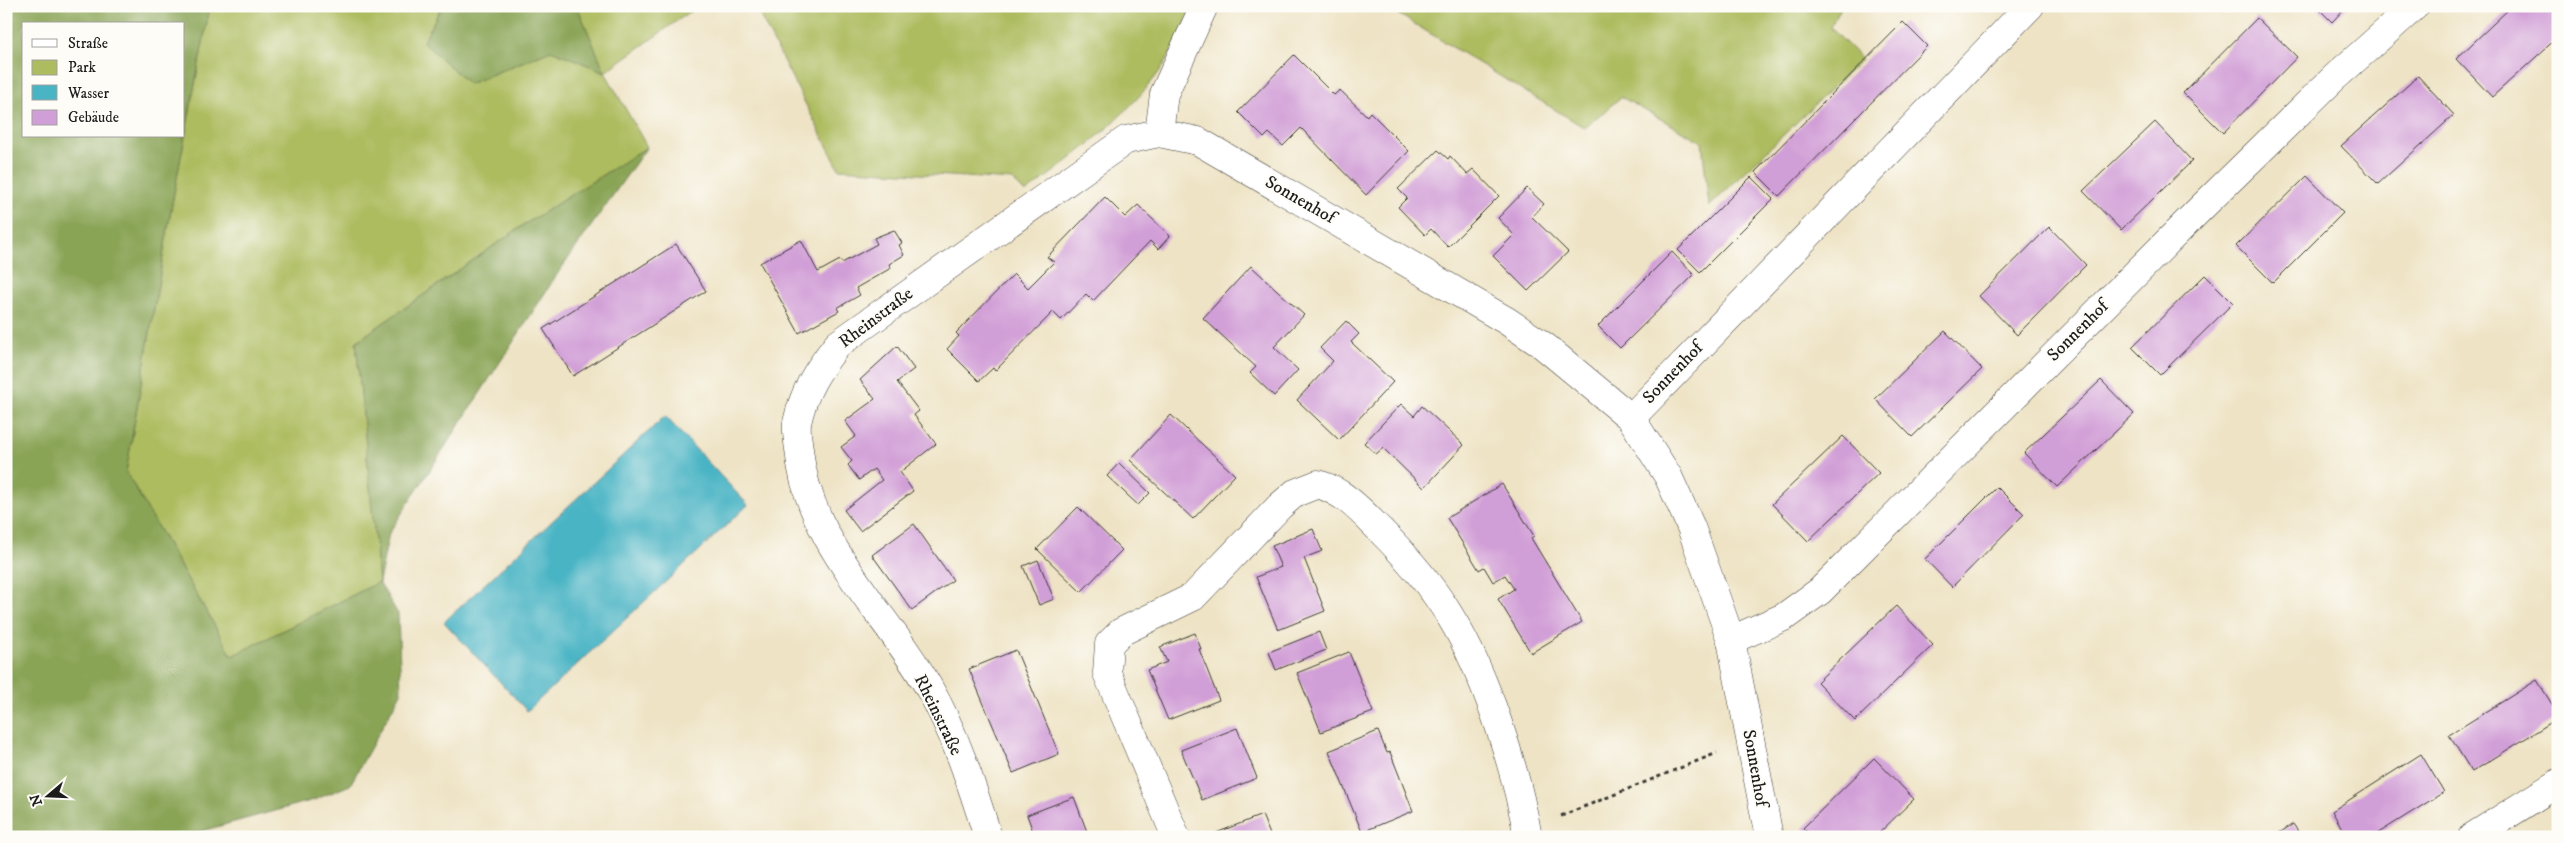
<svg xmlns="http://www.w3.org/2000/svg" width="2564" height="843" font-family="'IM FELL DW Pica',serif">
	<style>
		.green { fill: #adbc5f; stroke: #646c3e }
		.forest { fill: #8aa456; stroke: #536039; fill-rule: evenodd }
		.water { fill: #48b4c4; stroke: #326870 }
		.building { fill: #d19fd7 }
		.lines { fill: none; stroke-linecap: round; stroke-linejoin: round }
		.minor-casing { stroke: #3c3a35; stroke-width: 29 }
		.path { stroke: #3c3a35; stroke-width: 3; stroke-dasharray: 4 4; stroke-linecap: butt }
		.minor { stroke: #fff; stroke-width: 28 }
		.labels { text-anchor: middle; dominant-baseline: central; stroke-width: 4; stroke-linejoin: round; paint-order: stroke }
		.street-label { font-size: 18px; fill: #1c1c1c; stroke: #fdfcf7 }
	</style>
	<rect width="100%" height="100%" fill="#fdfcf7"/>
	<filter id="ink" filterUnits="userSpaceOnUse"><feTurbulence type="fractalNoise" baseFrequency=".02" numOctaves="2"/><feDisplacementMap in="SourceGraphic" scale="10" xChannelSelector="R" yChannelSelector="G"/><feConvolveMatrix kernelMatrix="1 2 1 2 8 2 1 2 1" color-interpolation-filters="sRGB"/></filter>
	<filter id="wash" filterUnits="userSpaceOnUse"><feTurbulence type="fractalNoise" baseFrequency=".0096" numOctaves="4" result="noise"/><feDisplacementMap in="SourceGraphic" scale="20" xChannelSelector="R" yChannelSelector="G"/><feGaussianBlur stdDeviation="1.12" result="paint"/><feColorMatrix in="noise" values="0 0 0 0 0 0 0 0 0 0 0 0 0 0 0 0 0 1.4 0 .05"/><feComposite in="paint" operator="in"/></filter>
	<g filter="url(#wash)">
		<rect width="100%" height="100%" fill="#eee3c5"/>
		<g class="green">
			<path d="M210,6H442L423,42L469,84L551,50L604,71L577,6H698L605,72L647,147L522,226L356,342L379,582L232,656L126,472L173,198Z"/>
			<path d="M755,6H1193C1182,31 1170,59 1153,80C1117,125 1071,159 1025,193L1013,180L839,169Z"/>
			<path d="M1385,6H1842L1830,27L1862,59L1709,207L1702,142L1621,97L1585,128Z"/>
		</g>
		<g class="forest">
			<path d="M6,6H210L173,198L126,472L232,656L379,582L356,342L522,226L647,147L558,273L389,533L379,582L398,614L401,693L350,785L314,800L180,837H10L6,821ZM24,24H184V136H24Z"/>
			<path d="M442,6H577L605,72L551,50L469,84L423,42Z"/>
		</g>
		<path class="water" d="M665,416L748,505L527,711L444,622Z"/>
		<g id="blocks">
			<g class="building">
				<path d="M2316,6H2347L2332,22Z"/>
				<path d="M2512,6H2549L2558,16V37L2492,97L2456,59Z"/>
				<path d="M2257,18L2297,57L2223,133L2183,93Z"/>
				<path d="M1903,22L1927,46L1779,196L1755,172Z"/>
				<path d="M1294,55L1334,95L1340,90L1367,116L1370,112L1409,151L1366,195L1301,128L1283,146L1269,133L1264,138L1238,112Z"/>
				<path d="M2418,76L2454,115L2378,184L2341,146Z"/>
				<path d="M2155,122L2192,161L2121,230L2083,191Z"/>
				<path d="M1438,150L1448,159L1450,156L1467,174L1473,169L1499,196L1448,247L1431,229L1425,235L1398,207L1407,198L1398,189Z"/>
				<path d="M2307,176L2343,213L2273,283L2236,246Z"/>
				<path d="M1751,177L1773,199L1700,272L1678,250Z"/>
				<path d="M1527,188L1544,204L1532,217L1568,252L1528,291L1493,256L1514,235L1498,218Z"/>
				<path d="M1105,197L1125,217L1138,205L1170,236L1158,249L1150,241L1093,301L1086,294L1061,320L1053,312L995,371L993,368L979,381L947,349L959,336L956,333L1014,274L1028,288L1054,262L1047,257Z"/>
				<path d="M2049,227L2086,265L2017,335L1979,296Z"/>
				<path d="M894,230L902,243L899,245L904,255L889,264L891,268L856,288L860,295L837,308L839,311L799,333L760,263L801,240L818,272L840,260L842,263L877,244L874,238Z"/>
				<path d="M676,244L706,291L573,376L543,329Z"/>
				<path d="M1672,252L1694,275L1620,348L1598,326Z"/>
				<path d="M1251,266L1304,315L1274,347L1298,370L1274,396L1250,373L1256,367L1203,318Z"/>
				<path d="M2205,275L2233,303L2160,375L2132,347Z"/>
				<path d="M1346,321L1359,334L1351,342L1393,382L1339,440L1297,400L1333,361L1320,348Z"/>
				<path d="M1945,331L1982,369L1912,437L1875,399Z"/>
				<path d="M897,346L914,369L897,382L919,411L914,415L936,444L900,472L913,491L860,531L844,510L882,480L874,469L859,480L848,465L852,461L841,447L856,436L845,421L875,399L860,380Z"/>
				<path d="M2101,380L2134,414L2057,487L2024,453Z"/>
				<path d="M1401,404L1414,416L1422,406L1464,445L1424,488L1383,448L1376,454L1364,443Z"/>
				<path d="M1171,415L1235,475L1193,519L1130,460Z"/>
				<path d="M1843,436L1879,473L1808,541L1772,504Z"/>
				<path d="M1119,463L1150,493L1138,505L1107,476Z"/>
				<path d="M1502,484L1534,536L1531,538L1582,622L1531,653L1498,599L1514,589L1505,575L1493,582L1484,567L1479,570L1447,518Z"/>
				<path d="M1997,487L2024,514L1952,587L1925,559Z"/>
				<path d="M1078,507L1122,550L1081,592L1037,549Z"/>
				<path d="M914,524L953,580L912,610L872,555Z"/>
				<path d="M1313,529L1322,551L1304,558L1325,611L1278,630L1256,577L1281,567L1272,546Z"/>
				<path d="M1038,560L1054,599L1039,605L1023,566Z"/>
				<path d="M1896,606L1933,645L1855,721L1817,682Z"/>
				<path d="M1319,632L1326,650L1276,670L1269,652Z"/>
				<path d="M1195,633L1201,649H1199L1219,700L1168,720L1147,670L1167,662L1160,647Z"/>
				<path d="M1016,650L1059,754L1013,773L969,669Z"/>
				<path d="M1349,652L1373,712L1321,732L1297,673Z"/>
				<path d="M2537,680L2558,714V718L2472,772L2449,735Z"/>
				<path d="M1237,728L1257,778L1202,800L1181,750Z"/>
				<path d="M1378,731L1387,753L1390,752L1413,811L1362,832L1329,751Z"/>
				<path d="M2421,754L2444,792L2372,837H2347L2332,811Z"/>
				<path d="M1874,758L1914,799L1875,837H1812L1803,828Z"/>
				<path d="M1074,797L1089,837H1035L1027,815Z"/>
				<path d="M1262,815L1271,837H1217L1216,833Z"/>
				<path d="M2293,824L2302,837H2273Z"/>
			</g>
		</g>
	</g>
	<g filter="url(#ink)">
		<use href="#blocks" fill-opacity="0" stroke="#3c3a35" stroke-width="1"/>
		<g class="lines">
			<g class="minor-casing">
				<g id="minor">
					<path d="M1159,133L1164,94L1204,6"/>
					<path d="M1631,418L2030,6"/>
					<path d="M1731,640L1784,617L1820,591L2200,209L2334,78L2415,6"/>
					<path d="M988,837C972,786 955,732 928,686C884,609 807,542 799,449C798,441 796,431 797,423C804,390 818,369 838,344L1126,140L1159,133L1198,141L1507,321L1544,346L1631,418L1668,476L1691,527L1731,640L1769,837"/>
					<path d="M1176,837L1107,673L1109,644L1121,632L1193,597L1280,506L1295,493L1318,484C1345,492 1362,512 1381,531C1407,557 1431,585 1450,616C1486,674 1516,769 1528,837"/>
					<path d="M2472,837L2558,783"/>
				</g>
			</g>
			<path class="path" d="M1561,816L1717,753"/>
			<use href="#minor" class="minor"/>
		</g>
	</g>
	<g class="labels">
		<g class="street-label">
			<text transform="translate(1300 200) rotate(30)">Sonnenhof</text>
			<text transform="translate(876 318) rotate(-37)">Rheinstraße</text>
			<text transform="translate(2078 331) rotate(-45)">Sonnenhof</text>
			<text transform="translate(1673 373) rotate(-46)">Sonnenhof</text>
			<text transform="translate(938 715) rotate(64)">Rheinstraße</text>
			<text transform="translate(1755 768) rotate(80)">Sonnenhof</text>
		</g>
	</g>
	<rect width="2564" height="843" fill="none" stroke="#fdfcf7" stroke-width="25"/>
	<rect x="22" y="22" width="162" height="115" fill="#fdfcf7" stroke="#a3a29f"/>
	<rect x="32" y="39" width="25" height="8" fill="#ffffff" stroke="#a3a29f"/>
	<text x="68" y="48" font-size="15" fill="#1c1c1c">Straße</text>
	<rect x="32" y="60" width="25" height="15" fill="#adbc5f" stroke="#a3a29f"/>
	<text x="68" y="72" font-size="15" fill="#1c1c1c">Park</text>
	<rect x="32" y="85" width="25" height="15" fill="#48b4c4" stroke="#a3a29f"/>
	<text x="68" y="98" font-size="15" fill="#1c1c1c">Wasser</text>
	<rect x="32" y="110" width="25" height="15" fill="#d19fd7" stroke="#a3a29f"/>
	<text x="68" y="122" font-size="15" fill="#1c1c1c">Gebäude</text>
	<g transform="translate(48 796) rotate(251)" stroke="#fdfcf7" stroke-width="4" paint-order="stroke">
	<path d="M0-4L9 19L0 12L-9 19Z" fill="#1c1c1c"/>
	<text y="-8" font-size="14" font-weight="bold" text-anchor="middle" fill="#1c1c1c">N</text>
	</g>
</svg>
